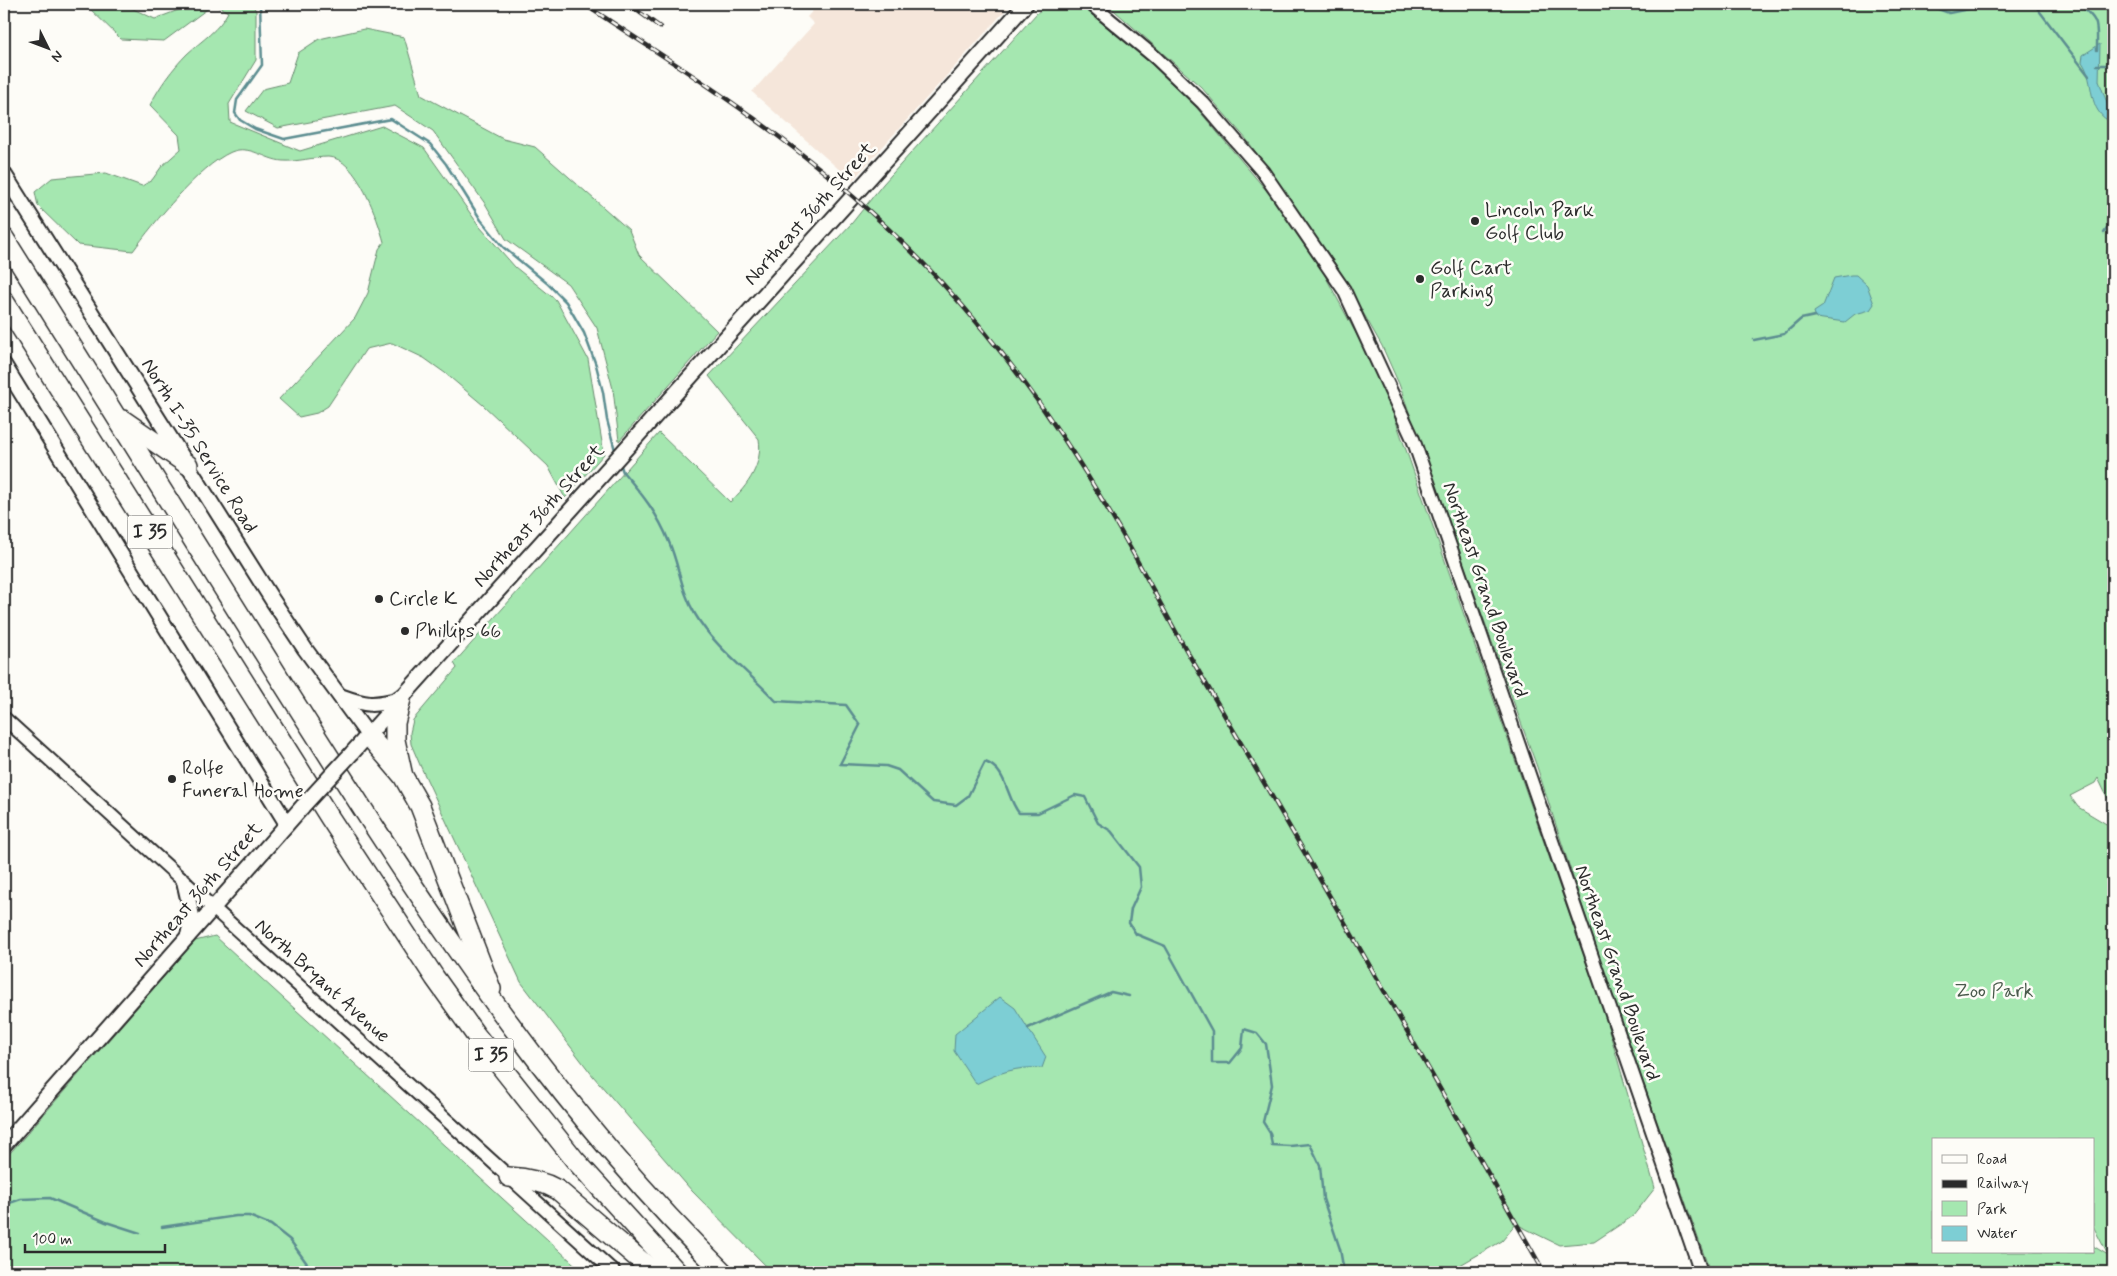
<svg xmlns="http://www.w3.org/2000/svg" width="2117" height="1276" font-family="Mynerve,sans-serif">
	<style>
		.built { fill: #f5e6da }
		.green { fill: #a5e7b0; stroke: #68896e; fill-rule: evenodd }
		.water { fill: #7dced4; stroke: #5c8d90 }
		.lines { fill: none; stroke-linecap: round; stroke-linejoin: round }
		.stream { stroke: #5c8d90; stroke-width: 2.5 }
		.tertiary-casing { stroke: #2b2b2b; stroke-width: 16 }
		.secondary-casing { stroke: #2b2b2b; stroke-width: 18 }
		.motorway-casing { stroke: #2b2b2b; stroke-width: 22 }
		.tertiary { stroke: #fdfcf7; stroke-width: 12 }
		.secondary { stroke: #fdfcf7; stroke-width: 14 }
		.motorway { stroke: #fdfcf7; stroke-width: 19 }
		.rail-casing { stroke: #2b2b2b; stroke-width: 4.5 }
		.rail { stroke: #fdfcf7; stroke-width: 2.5; stroke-dasharray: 8; stroke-linecap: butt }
		.secondary-bridge-casing { stroke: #2b2b2b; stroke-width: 18; stroke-linecap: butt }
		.secondary-bridge { stroke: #fdfcf7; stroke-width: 14 }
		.poi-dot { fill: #2b2b2b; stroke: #fdfcf7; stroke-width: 2 }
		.labels { text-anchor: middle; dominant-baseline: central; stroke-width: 5; stroke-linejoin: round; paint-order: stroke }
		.shield { fill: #fdfcf7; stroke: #6a6a68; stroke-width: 1 }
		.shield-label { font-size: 19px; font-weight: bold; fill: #2b2b2b }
		.poi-label { font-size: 20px; fill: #2b2b2b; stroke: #fdfcf7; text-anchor: start }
		.street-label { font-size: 20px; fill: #2b2b2b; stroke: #fdfcf7 }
		.park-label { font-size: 20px; fill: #4a5a4c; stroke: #fdfcf7 }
	</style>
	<rect width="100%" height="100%" fill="#fdfcf7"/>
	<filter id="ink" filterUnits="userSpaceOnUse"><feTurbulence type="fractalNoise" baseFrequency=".02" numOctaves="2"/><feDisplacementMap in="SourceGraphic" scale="10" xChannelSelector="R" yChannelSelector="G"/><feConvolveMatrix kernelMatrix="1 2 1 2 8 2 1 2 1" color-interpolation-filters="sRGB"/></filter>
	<g filter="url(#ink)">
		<path class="built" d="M819,4H1011L852,181L752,92L814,24L807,17Z"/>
		<g class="green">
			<path d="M85,4H130L131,8L155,19L194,4H252L256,11V60L229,104L230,122L300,151L382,126L424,148L480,227L515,267L556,300L588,359L604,454L565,498L548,466L483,405L445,373L424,358L392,343L366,349L328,406L317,413L299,417L279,399L355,318L368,293L379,249L384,242C378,220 357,157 328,157C313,157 298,162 283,161C265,160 250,144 231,152C199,166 154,223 133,251L78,245L38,206L35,192L52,178L106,173L142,186L152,180L162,166L181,149L179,135L150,105C160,86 172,69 187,54C202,40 219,30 228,12L214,4L164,41L121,39Z"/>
			<path d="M1048,4H1079L1146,59L1196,107L1271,196L1322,270L1367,354L1386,393L1604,1013L1655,1188L1633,1216L1594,1242L1559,1245L1516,1224L1502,1241L1448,1272H772L692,1191L593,1076L521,982L420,765L411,744L410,733L413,720L457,668L454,663L659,433L730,502C748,486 763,464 759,439L709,376L852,223L883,184L1037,13Z"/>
			<path d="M1107,4H2113V809L2098,778L2095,783L2070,796L2078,807L2113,828V1272H1710L1597,951L1537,767L1399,384L1382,346L1336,265L1247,140L1201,87ZM1933,1140H2093V1226L2108,1255L2093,1246V1252H1933Z"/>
			<path d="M364,29L404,37L421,95L503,139L535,147L629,230L639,255L717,331L619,441L613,389L597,328L568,284L506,239L486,205L433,131L395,106L278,128L246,111L263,89L288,83L298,53L319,39Z"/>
			<path d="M215,936L583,1272H4V1160L195,941Z"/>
		</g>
		<g class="water">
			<path d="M2100,44L2099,81L2110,111L2113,112V123C2085,111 2096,82 2082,62L2083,55Z"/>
			<path d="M1851,275H1856L1867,285L1874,304L1870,310L1855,314L1845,322L1816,318L1814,312L1823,306L1834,278Z"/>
			<path d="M1000,997L1015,1008L1046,1057L1042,1068C1017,1066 998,1073 976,1084L954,1051L955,1034Z"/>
		</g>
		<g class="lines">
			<g class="stream">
				<path d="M143,4C152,12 162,8 173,4"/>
				<path d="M260,4L262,65L237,100L235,113L240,120L255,129L284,139L391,119L430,144L446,164L481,220L503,247L548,284L566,302L584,333L596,365L603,392L607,420L616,454"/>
				<path d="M1925,4L1949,13L1993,4"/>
				<path d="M2034,4L2089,76"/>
				<path d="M2079,4C2100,22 2097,23 2097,50"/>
				<path d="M2097,65H2113"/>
				<path d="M2104,233L2113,220"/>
				<path d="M1754,340L1784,334L1801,319L1815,316"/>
				<path d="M620,463L623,472C642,494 658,514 669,542C679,565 681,591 695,614C715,648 749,672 776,701L846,705L860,725L840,764L886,766L898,770L933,802L956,805L968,796L985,762C1007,769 1006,797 1019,813H1038L1075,795L1085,797L1098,823L1111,831L1139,867L1141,887L1131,909L1129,923L1136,934L1165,946L1212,1031V1063H1230L1242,1048L1244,1029L1257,1033L1266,1044L1272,1085L1263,1122L1270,1133L1272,1145L1290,1146L1310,1144L1320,1165L1323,1199L1340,1249L1344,1272"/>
				<path d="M1028,1028L1111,992L1129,996"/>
				<path d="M4,1205L21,1199L50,1198L106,1222L140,1233"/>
				<path d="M162,1227L236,1216H249L271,1225L290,1240L313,1272"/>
			</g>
			<g class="tertiary-casing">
				<g id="tertiary">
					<path d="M1091,4L1156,58L1203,103L1263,172L1344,290L1413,439L1701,1272"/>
					<path d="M4,718L614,1272"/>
				</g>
			</g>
			<g class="secondary-casing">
				<g id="secondary">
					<path d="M4,174L273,601L305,649L368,735"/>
					<path d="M4,365L287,824"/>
					<path d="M340,696C367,706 373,706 401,699"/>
					<path d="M352,753L1026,4"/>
					<path d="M184,881L192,916L188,936"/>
					<path d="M4,1145L303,806"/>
				</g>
			</g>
			<g class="motorway-casing">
				<g id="motorway">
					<path d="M4,238C96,385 189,532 280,679C412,888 545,1098 723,1272"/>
					<path d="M4,301L330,818L435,978L475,1034L575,1160L677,1272"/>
					<path d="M123,420L188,465"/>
					<path d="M401,699L395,723V740L402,772"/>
					<path d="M368,735L403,776L420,806L491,989"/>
					<path d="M509,1177C527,1178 542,1181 558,1190L654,1272"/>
				</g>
			</g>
			<use href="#tertiary" class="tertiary"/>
			<use href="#secondary" class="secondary"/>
			<use href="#motorway" class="motorway"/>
			<g class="rail-casing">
				<g id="rail">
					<path d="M584,4C649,47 716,89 778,136C837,180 892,229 941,282C1010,356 1067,438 1117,525C1143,569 1166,616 1192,660C1312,863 1428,1067 1544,1272"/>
					<path d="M628,4L660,27"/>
				</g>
			</g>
			<use href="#rail" class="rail"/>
			<g class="secondary-bridge-casing">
				<path id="secondary-bridge" d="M303,806L352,753"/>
			</g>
			<use href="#secondary-bridge" class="secondary-bridge"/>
		</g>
	</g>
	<g class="poi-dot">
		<circle cx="1475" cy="221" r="5"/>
		<circle cx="1420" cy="279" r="5"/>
		<circle cx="379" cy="599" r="5"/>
		<circle cx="405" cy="631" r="5"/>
		<circle cx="172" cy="779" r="5"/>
	</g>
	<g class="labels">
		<g class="shield">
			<rect x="127.5" y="515.5" width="45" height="33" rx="4"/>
			<rect x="468.5" y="1038.5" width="45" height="33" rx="4"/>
		</g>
		<g class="shield-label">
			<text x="150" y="532">I 35</text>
			<text x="491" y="1055">I 35</text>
		</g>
		<g class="poi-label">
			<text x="1485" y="210">Lincoln Park<tspan x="1485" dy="23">Golf Club</tspan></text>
			<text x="1430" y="268">Golf Cart<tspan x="1430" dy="23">Parking</tspan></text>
			<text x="389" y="599">Circle K</text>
			<text x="415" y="631">Phillips 66</text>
			<text x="182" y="768">Rolfe<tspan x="182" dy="23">Funeral Home</tspan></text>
		</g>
		<g class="street-label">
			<text transform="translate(810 214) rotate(-48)">Northeast 36th Street</text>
			<text transform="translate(199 446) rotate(58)">North I-35 Service Road</text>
			<text transform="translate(539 516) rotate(-48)">Northeast 36th Street</text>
			<text transform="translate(1485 590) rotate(71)">Northeast Grand Boulevard</text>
			<text transform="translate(198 895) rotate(-49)">Northeast 36th Street</text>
			<text transform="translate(1617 973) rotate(71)">Northeast Grand Boulevard</text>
			<text transform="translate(322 981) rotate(42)">North Bryant Avenue</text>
		</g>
		<g class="park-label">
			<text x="1994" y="991">Zoo Park</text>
		</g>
	</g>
	<rect width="2117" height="1276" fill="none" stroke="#fdfcf7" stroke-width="20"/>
	<rect x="10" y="10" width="2097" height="1256" fill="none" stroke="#2b2b2b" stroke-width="2" filter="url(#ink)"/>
	<rect x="1932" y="1138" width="162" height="115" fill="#fdfcf7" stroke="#a9a8a5"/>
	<rect x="1942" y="1155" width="25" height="8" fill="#fdfcf7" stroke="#a9a8a5"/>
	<text x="1977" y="1164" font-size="15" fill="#2b2b2b">Road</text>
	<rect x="1942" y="1180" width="25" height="8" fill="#2b2b2b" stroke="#a9a8a5"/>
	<text x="1977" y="1188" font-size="15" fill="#2b2b2b">Railway</text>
	<rect x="1942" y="1201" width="25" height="15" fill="#a5e7b0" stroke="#a9a8a5"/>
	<text x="1977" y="1214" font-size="15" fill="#2b2b2b">Park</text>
	<rect x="1942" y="1226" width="25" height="15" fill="#7dced4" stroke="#a9a8a5"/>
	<text x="1977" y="1238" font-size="15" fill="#2b2b2b">Water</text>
	<g transform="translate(48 48) rotate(132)" stroke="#fdfcf7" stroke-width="4" paint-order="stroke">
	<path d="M0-4L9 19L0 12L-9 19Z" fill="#2b2b2b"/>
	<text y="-8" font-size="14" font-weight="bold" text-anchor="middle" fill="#2b2b2b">N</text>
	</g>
	<path d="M25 1244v8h140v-8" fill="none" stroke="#2b2b2b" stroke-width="2.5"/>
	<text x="32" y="1244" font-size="15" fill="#2b2b2b" stroke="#fdfcf7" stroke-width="4" paint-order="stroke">100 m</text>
</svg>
